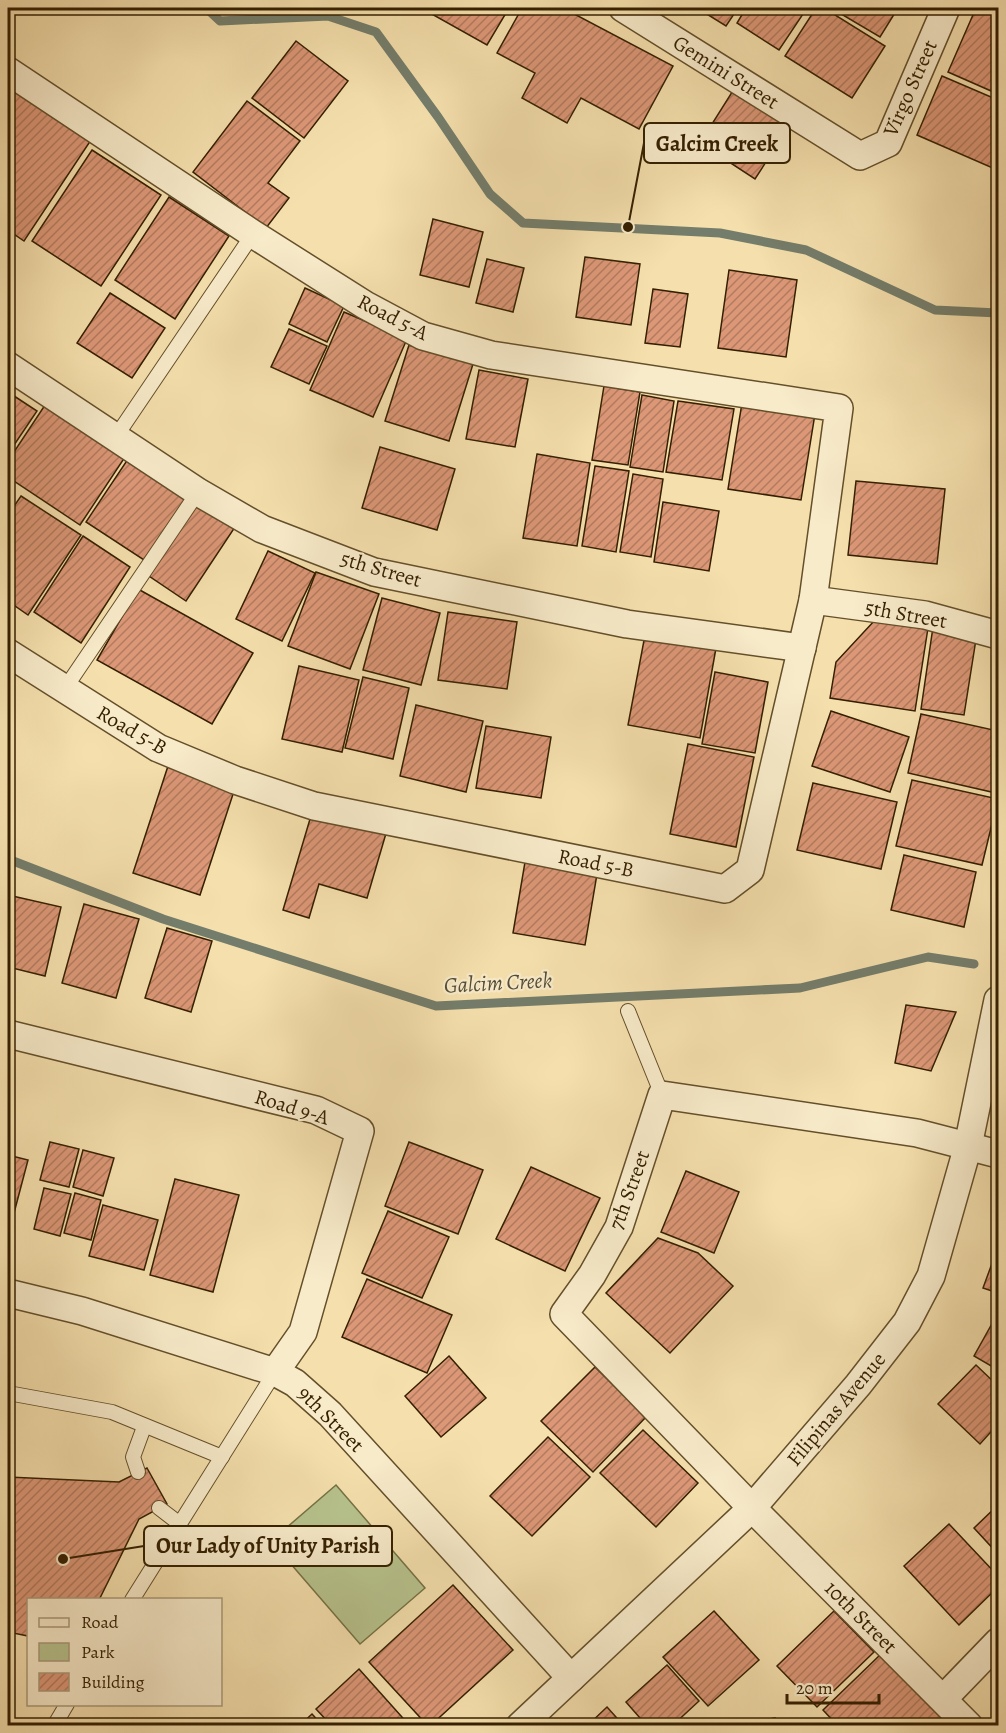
<svg xmlns="http://www.w3.org/2000/svg" width="1006" height="1733" font-family="Alegreya,serif">
	<style>
		.green { fill: #b7c38d; stroke: #767146; stroke-width: 1.5 }
		.lines { fill: none; stroke-linecap: round; stroke-linejoin: round }
		.stream { stroke: #747d6b; stroke-width: 9 }
		.building { fill: url(#building-hatch); stroke: #341f00; stroke-width: 1.5 }
		.service-casing { stroke: #644f2b; stroke-width: 16 }
		.minor-casing { stroke: #644f2b; stroke-width: 30 }
		.service { stroke: #f8ebca; stroke-width: 14 }
		.minor { stroke: #f8ebca; stroke-width: 27 }
		.labels { text-anchor: middle; dominant-baseline: central; stroke-width: 4.5; stroke-linejoin: round; paint-order: stroke }
		.street-label { font-size: 21px; fill: #341f00; stroke: #f8ebca }
		.water-label { font-size: 22px; font-style: italic; fill: #544e36; stroke: #f8ebca }
		.leader { fill: none; stroke: #341f00; stroke-width: 2 }
		.callout-dot { fill: #341f00; stroke: #f8ebca; stroke-width: 2 }
		.callout { fill: #f8ebca; stroke: #341f00; stroke-width: 2 }
		.callout-label { font-size: 22px; text-anchor: middle; font-weight: bold; fill: #341f00 }
	</style>
	<defs>
		<pattern id="building-hatch" width="6" height="6" patternUnits="userSpaceOnUse" patternTransform="scale(1.5)"><rect width="6" height="6" fill="#dc9777"/><path d="M-1 1l2-2M0 6l6-6M5 7l2-2" fill="none" stroke="#b37b5f"/></pattern>
	</defs>
	<rect width="100%" height="100%" fill="#f5e0ad"/>
	<filter id="stains"><feTurbulence type="fractalNoise" baseFrequency=".00333" numOctaves="4"/><feColorMatrix values="0 0 0 0 .2 0 0 0 0 .09 0 0 0 0 .02 0 0 0 .5 -.17"/></filter>
	<radialGradient id="worn" r=".72"><stop offset=".6" stop-color="#630" stop-opacity="0"/><stop offset="1" stop-color="#630" stop-opacity=".3"/></radialGradient>
	<path class="green" d="M336,1485L425,1588L360,1644L271,1541Z"/>
	<g class="lines">
		<g class="stream">
			<path d="M206,8L220,21L328,16L376,32L438,117L490,194L523,223L720,233L806,250L935,310L998,313"/>
			<path d="M8,859L163,919L436,1006L800,988L928,957L974,964"/>
		</g>
	</g>
	<g class="building">
		<path d="M421,8H509L487,45Z"/>
		<path d="M522,8H563L673,66L639,129L581,98L567,123L522,98L535,73L497,53Z"/>
		<path d="M697,8H738L726,26Z"/>
		<path d="M746,8H807L779,50L737,23Z"/>
		<path d="M816,8H824L885,46L852,98L785,56Z"/>
		<path d="M831,8H898L880,37Z"/>
		<path d="M976,8L998,18V94L948,72Z"/>
		<path d="M296,41L348,81L304,138L252,98Z"/>
		<path d="M942,76L998,100V160L995,169L917,135Z"/>
		<path d="M8,85L91,140L24,241L8,230Z"/>
		<path d="M734,89L790,125L755,179L700,143Z"/>
		<path d="M247,101L300,141L268,183L289,198L266,228L193,172Z"/>
		<path d="M92,150L161,195L101,286L32,241Z"/>
		<path d="M169,197L229,236L175,319L115,280Z"/>
		<path d="M433,219L483,232L469,287L420,275Z"/>
		<path d="M585,257L640,264L631,325L576,317Z"/>
		<path d="M487,259L524,268L513,312L476,303Z"/>
		<path d="M729,270L797,280L786,357L718,348Z"/>
		<path d="M305,288L344,306L327,342L289,324Z"/>
		<path d="M653,289L688,294L680,347L645,343Z"/>
		<path d="M110,293L165,328L132,378L77,343Z"/>
		<path d="M344,312L407,339L373,417L310,390Z"/>
		<path d="M289,329L327,346L309,384L271,367Z"/>
		<path d="M409,345L473,364L449,441L385,421Z"/>
		<path d="M479,370L528,379L515,447L466,439Z"/>
		<path d="M604,386L640,392L628,465L592,460Z"/>
		<path d="M8,392L37,411L8,454Z"/>
		<path d="M642,395L674,401L663,472L630,467Z"/>
		<path d="M678,401L734,409L722,480L666,472Z"/>
		<path d="M47,402L127,454L80,525L8,477V461Z"/>
		<path d="M742,403L815,414L801,500L728,489Z"/>
		<path d="M380,447L455,469L437,530L362,508Z"/>
		<path d="M537,454L590,463L577,546L523,538Z"/>
		<path d="M130,456L188,495L144,560L86,522Z"/>
		<path d="M595,466L629,471L616,552L582,546Z"/>
		<path d="M633,474L663,479L651,557L620,552Z"/>
		<path d="M856,481L945,489L937,564L848,555Z"/>
		<path d="M21,496L81,535L28,615L8,601V515Z"/>
		<path d="M194,500L235,527L186,601L146,574Z"/>
		<path d="M663,502L719,511L709,571L654,562Z"/>
		<path d="M83,536L130,567L81,643L34,612Z"/>
		<path d="M268,551L315,573L282,641L236,619Z"/>
		<path d="M316,572L379,594L350,669L288,646Z"/>
		<path d="M138,589L253,653L212,724L97,660Z"/>
		<path d="M382,598L440,613L421,685L363,670Z"/>
		<path d="M448,612L517,622L507,689L438,680Z"/>
		<path d="M875,620L928,628L915,711L830,698L836,662Z"/>
		<path d="M933,627L977,633L964,715L921,709Z"/>
		<path d="M645,635L716,648L700,738L628,725Z"/>
		<path d="M299,666L359,680L342,752L282,739Z"/>
		<path d="M715,672L768,682L755,753L702,744Z"/>
		<path d="M363,677L409,688L393,759L345,748Z"/>
		<path d="M416,705L483,721L466,792L400,776Z"/>
		<path d="M831,711L909,737L890,792L812,766Z"/>
		<path d="M921,714L998,731V781L996,793L908,773Z"/>
		<path d="M486,726L551,737L541,798L476,788Z"/>
		<path d="M688,744L754,757L736,847L670,834Z"/>
		<path d="M169,763L236,785L200,895L133,873Z"/>
		<path d="M912,780L998,799L982,865L896,846Z"/>
		<path d="M813,783L897,802L881,869L797,850Z"/>
		<path d="M313,809L387,830L367,898L319,884L309,918L283,910Z"/>
		<path d="M904,855L976,872L964,927L891,910Z"/>
		<path d="M525,862L597,874L585,945L513,933Z"/>
		<path d="M8,895L61,907L45,976L8,967Z"/>
		<path d="M84,904L139,919L116,998L62,983Z"/>
		<path d="M167,928L212,941L191,1012L145,998Z"/>
		<path d="M906,1005L956,1012L931,1071L895,1063Z"/>
		<path d="M50,1142L79,1149L69,1187L40,1180Z"/>
		<path d="M409,1142L483,1170L458,1234L385,1206Z"/>
		<path d="M83,1150L114,1158L103,1196L73,1187Z"/>
		<path d="M8,1155L28,1160L9,1232L8,1231Z"/>
		<path d="M531,1167L600,1198L565,1271L496,1239Z"/>
		<path d="M686,1171L739,1192L714,1253L661,1232Z"/>
		<path d="M175,1179L239,1195L213,1292L150,1275Z"/>
		<path d="M44,1188L71,1194L60,1236L34,1229Z"/>
		<path d="M75,1193L101,1200L91,1240L64,1233Z"/>
		<path d="M103,1205L158,1220L144,1270L89,1256Z"/>
		<path d="M388,1211L449,1237L422,1298L362,1273Z"/>
		<path d="M658,1238L698,1253L733,1286L670,1353L606,1293Z"/>
		<path d="M998,1247V1293L983,1288Z"/>
		<path d="M367,1279L452,1315L427,1373L342,1337Z"/>
		<path d="M998,1313V1370L974,1356Z"/>
		<path d="M449,1356L486,1398L441,1437L405,1396Z"/>
		<path d="M976,1365L998,1386V1424L980,1444L938,1404Z"/>
		<path d="M595,1367L646,1417L593,1472L541,1421Z"/>
		<path d="M643,1430L698,1483L656,1527L600,1473Z"/>
		<path d="M548,1437L590,1477L532,1536L490,1496Z"/>
		<path d="M147,1468L167,1504L139,1519L99,1600H28V1636L8,1632V1477L119,1482Z"/>
		<path d="M998,1505V1554L974,1528Z"/>
		<path d="M949,1524L998,1576V1587L959,1625L904,1566Z"/>
		<path d="M453,1585L513,1650L430,1726H428L369,1662Z"/>
		<path d="M714,1611L759,1660L708,1706L663,1657Z"/>
		<path d="M834,1611L874,1652L817,1707L777,1666Z"/>
		<path d="M882,1653L952,1726H838L823,1710Z"/>
		<path d="M667,1665L699,1701L672,1726H647L626,1702Z"/>
		<path d="M359,1669L410,1726H332L316,1709Z"/>
		<path d="M607,1707L624,1726H587Z"/>
		<path d="M312,1714L323,1726H299Z"/>
		<path d="M775,1718L776,1726H733Z"/>
	</g>
	<g class="lines">
		<g class="service-casing">
			<g id="service">
				<path d="M115,438L253,234"/>
				<path d="M64,690L198,492"/>
				<path d="M628,1011L662,1095"/>
				<path d="M8,1393L112,1412L222,1457"/>
				<path d="M138,1472L133,1457L144,1427"/>
				<path d="M159,1508L180,1524"/>
				<path d="M132,1600L275,1372"/>
				<path d="M54,1726L67,1704"/>
			</g>
		</g>
		<g class="minor-casing">
			<g id="minor">
				<path d="M623,8L860,156L888,143L946,8"/>
				<path d="M8,71L253,234L365,305L423,336L491,355L839,408L813,600L750,870L725,889L314,806L235,780L158,748L8,653"/>
				<path d="M8,366L198,492L262,529L374,572L627,624L802,648"/>
				<path d="M813,600L925,615L998,635"/>
				<path d="M8,1034L316,1110L360,1131L303,1332L275,1372"/>
				<path d="M8,1293L82,1311L275,1372L295,1383L330,1414L571,1678"/>
				<path d="M943,1699L998,1642"/>
				<path d="M520,1726L752,1508L858,1385L907,1322L931,1276L968,1146L998,1000"/>
				<path d="M969,1726L752,1508L564,1314L592,1275L619,1227L662,1095L917,1133L998,1154"/>
			</g>
		</g>
		<use href="#service" class="service"/>
		<use href="#minor" class="minor"/>
	</g>
	<g class="labels">
		<g class="street-label">
			<text transform="translate(726 72) rotate(32)">Gemini Street</text>
			<text transform="translate(910 88) rotate(-66)">Virgo Street</text>
			<text transform="translate(393 317) rotate(27)">Road 5-A</text>
			<text transform="translate(381 569) rotate(16)">5th Street</text>
			<text transform="translate(906 614) rotate(10)">5th Street</text>
			<text transform="translate(132 730) rotate(30)">Road 5-B</text>
			<text transform="translate(596 863) rotate(11)">Road 5-B</text>
			<text transform="translate(292 1107) rotate(17)">Road 9-A</text>
			<text transform="translate(629 1190) rotate(-70)">7th Street</text>
			<text transform="translate(836 1409) rotate(-50)">Filipinas Avenue</text>
			<text transform="translate(331 1419) rotate(45)">9th Street</text>
			<text transform="translate(861 1617) rotate(45)">10th Street</text>
		</g>
		<g class="water-label">
			<text transform="translate(498 983) rotate(-3)">Galcim Creek</text>
		</g>
	</g>
	<path class="leader" d="M628 227L644 143M63 1559L144 1546"/>
	<g class="callout-dot">
		<circle cx="628" cy="227" r="6"/>
		<circle cx="63" cy="1559" r="6"/>
	</g>
	<g class="callout">
		<rect x="644" y="123" width="146" height="40" rx="6"/>
		<rect x="144" y="1526" width="248" height="40" rx="6"/>
	</g>
	<g class="callout-label">
		<text x="717" y="151">Galcim Creek</text>
		<text x="268" y="1553">Our Lady of Unity Parish</text>
	</g>
	<rect width="1006" height="1733" fill="none" stroke="#f5e0ad" stroke-width="30"/>
	<rect x="9" y="9" width="988" height="1715" fill="none" stroke="#341f00" stroke-width="3"/>
	<rect x="15" y="15" width="976" height="1703" fill="none" stroke="#341f00" stroke-width="1.5"/>
	<rect x="27" y="1598" width="195" height="108" fill="#f8ebca" stroke="#aa9979" stroke-width="1.5"/>
	<rect x="39" y="1618" width="30" height="9" fill="#f8ebca" stroke="#aa9979" stroke-width="1.5"/>
	<text x="81" y="1628" font-size="18" fill="#341f00">Road</text>
	<rect x="39" y="1643" width="30" height="18" fill="#b7c38d" stroke="#aa9979" stroke-width="1.5"/>
	<text x="81" y="1658" font-size="18" fill="#341f00">Park</text>
	<rect x="39" y="1673" width="30" height="18" fill="url(#building-hatch)" stroke="#aa9979" stroke-width="1.5"/>
	<text x="81" y="1688" font-size="18" fill="#341f00">Building</text>
	<path d="M787 1694v9h92v-9" fill="none" stroke="#341f00" stroke-width="3"/>
	<text x="796" y="1694" font-size="18" fill="#341f00" stroke="#f8ebca" stroke-width="4.5" paint-order="stroke">20 m</text>
	<rect width="100%" height="100%" filter="url(#stains)"/>
	<rect width="100%" height="100%" fill="url(#worn)"/>
</svg>
